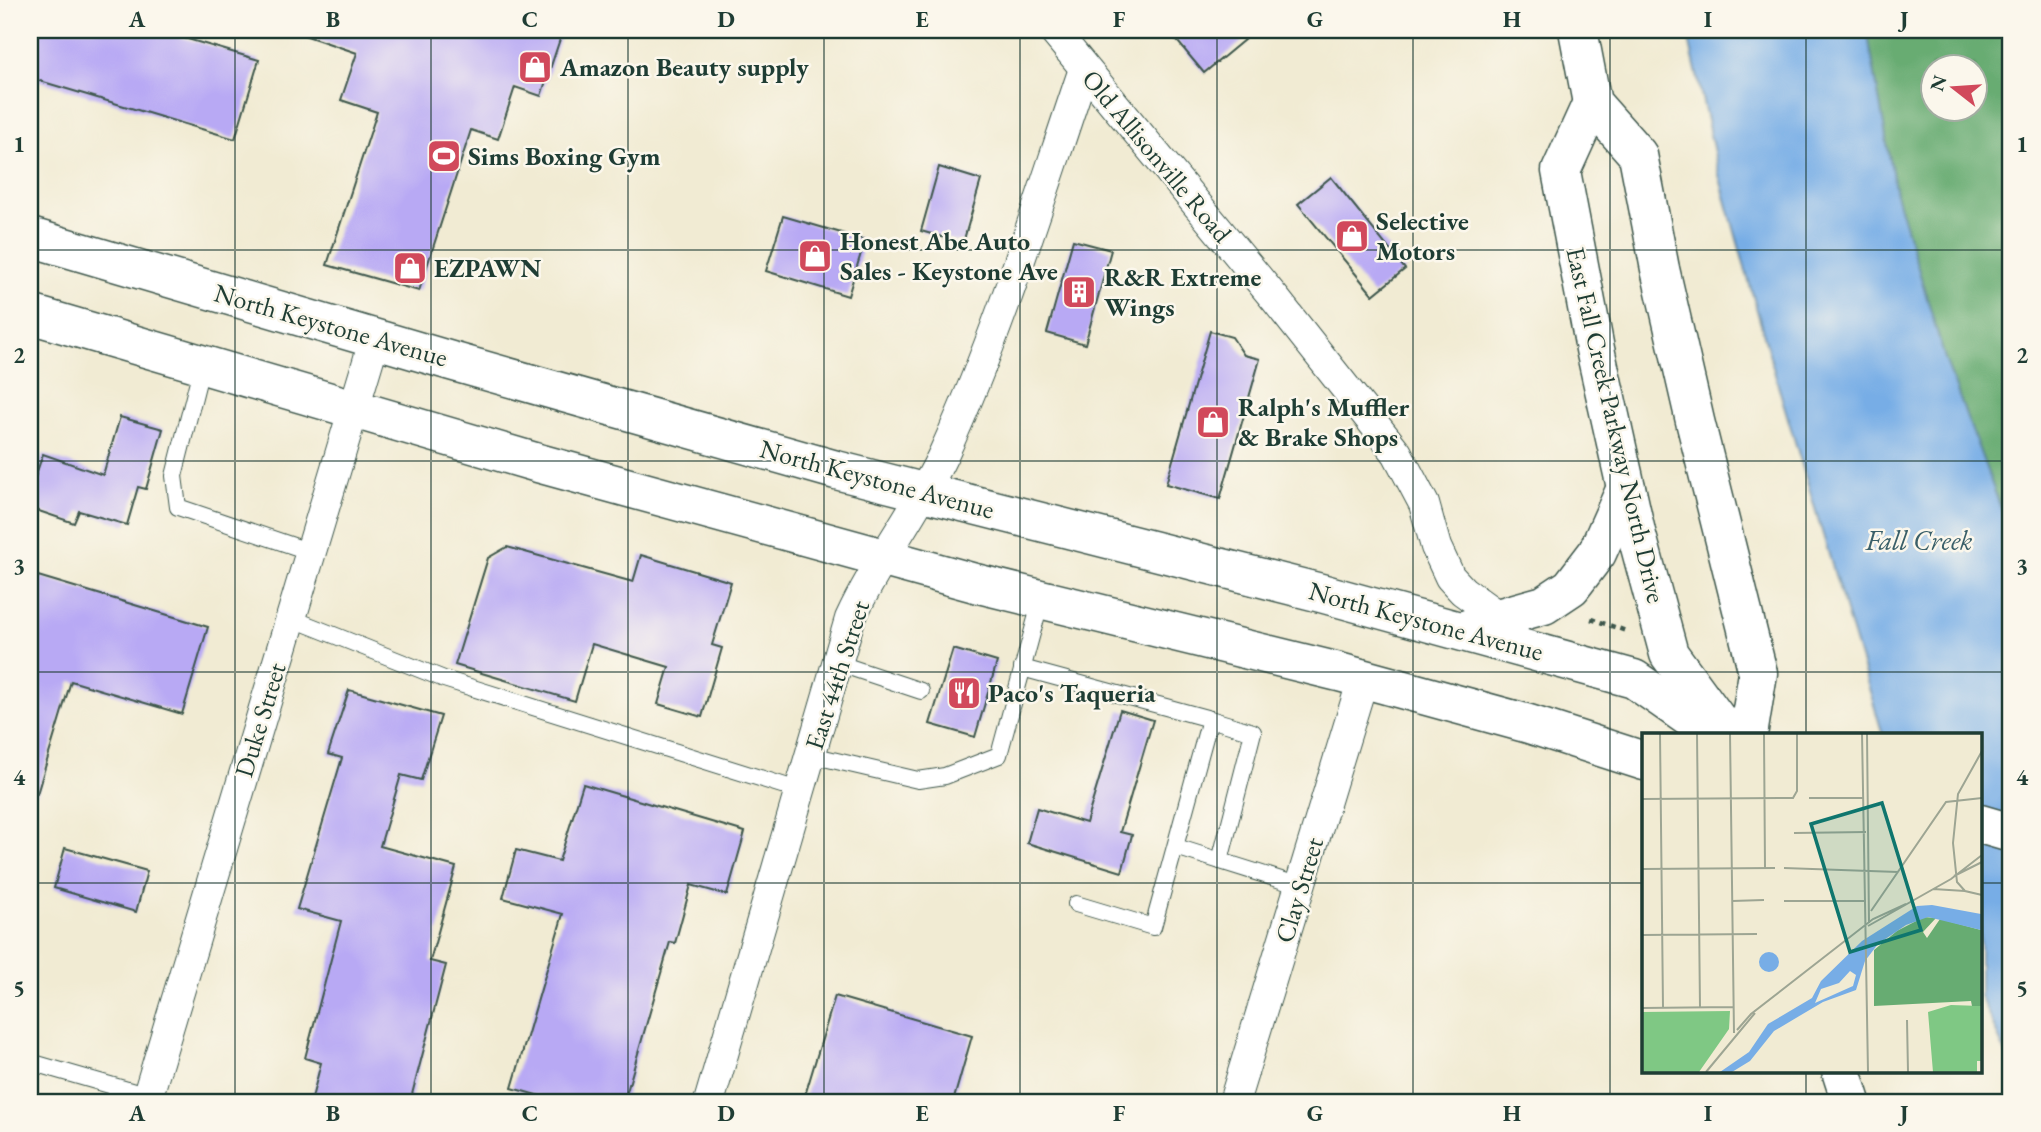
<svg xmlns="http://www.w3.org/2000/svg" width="2041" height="1132" font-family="'EB Garamond',serif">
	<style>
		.forest { fill: #67ac72; stroke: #437453; stroke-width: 2; fill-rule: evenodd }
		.water { fill: #77ade6; stroke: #4b758d; stroke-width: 2 }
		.building { fill: #b8a9f4 }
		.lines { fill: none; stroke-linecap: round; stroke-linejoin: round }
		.lane-casing { stroke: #3e574c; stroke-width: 18 }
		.street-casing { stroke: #3e574c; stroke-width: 32 }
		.primary-casing { stroke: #3e574c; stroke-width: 41 }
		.path { stroke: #3e574c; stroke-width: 4.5; stroke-dasharray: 5 5; stroke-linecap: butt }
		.lane { stroke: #fff; stroke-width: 16 }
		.street { stroke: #fff; stroke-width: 30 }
		.primary { stroke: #fff; stroke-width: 38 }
		.grid { fill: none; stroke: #1f3d34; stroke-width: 2; stroke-opacity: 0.55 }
		.labels { text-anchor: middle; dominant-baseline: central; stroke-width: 5; stroke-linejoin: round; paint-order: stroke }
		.poi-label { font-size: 26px; font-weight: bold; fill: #1f3d34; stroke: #fbf7ec; text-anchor: start }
		.street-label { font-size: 26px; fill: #1f3d34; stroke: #fbf7ec }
		.water-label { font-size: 28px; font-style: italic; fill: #395f69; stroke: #fbf7ec }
		.inset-road { fill: none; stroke: #9da593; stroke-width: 2 }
		.view { fill: #0f766e; fill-opacity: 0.15; stroke: #0f766e; stroke-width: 3.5 }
		.inset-edge { fill: none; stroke: #1f3d34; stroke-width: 3.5 }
		.neatline { fill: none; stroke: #1f3d34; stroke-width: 2.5 }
		.grid-label { font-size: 23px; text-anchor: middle; font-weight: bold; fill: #1f3d34 }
	</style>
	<rect width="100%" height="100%" fill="#fbf7ec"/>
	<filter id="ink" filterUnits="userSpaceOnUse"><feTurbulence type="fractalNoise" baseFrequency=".0143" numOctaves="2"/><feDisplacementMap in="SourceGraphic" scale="14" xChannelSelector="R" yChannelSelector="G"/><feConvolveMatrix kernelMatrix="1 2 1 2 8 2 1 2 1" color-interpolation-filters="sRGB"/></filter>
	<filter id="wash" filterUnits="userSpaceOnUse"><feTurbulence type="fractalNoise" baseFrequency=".00686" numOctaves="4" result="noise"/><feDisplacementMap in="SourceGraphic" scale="28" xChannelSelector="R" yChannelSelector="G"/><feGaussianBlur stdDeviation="1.57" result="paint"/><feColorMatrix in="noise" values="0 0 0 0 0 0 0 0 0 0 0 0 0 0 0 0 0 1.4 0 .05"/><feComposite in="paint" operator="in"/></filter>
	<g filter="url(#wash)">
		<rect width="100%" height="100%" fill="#f1ebd3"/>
		<path class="forest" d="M1867,30H2011V535L1945,359L1896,194ZM1932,66H1974V108H1932Z"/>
		<path class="water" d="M1687,30H1867L1896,194L1945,359L2011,535V1065L1980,996V735H1883L1778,385L1719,175Z"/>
		<g id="blocks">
			<g class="building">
				<path d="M30,30H157L259,60L235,139L30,78Z"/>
				<path d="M305,30H563L541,96L515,87L498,139L471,130L419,291L327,265L377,112L341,100L357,53L304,35Z"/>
				<path d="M1168,30H1256L1204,73Z"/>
				<path d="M939,167L981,180L963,243L921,231Z"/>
				<path d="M1331,177L1405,269L1373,295L1298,204Z"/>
				<path d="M783,216L865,240L848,296L766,271Z"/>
				<path d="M1073,240L1111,250L1085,344L1047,333Z"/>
				<path d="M1210,331L1232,337L1244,355L1260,359L1220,499L1166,484Z"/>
				<path d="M120,417L163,429L146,489L138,487L127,525L79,511L74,523L30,508V492L43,454L103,475Z"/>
				<path d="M507,547L633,582L641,555L731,582L712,645L722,648L702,717L658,704L669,667L592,644L575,701L455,665L488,558Z"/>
				<path d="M38,576L208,627L182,714L71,681L37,794L30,793V604Z"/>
				<path d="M953,649L997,662L975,737L930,724Z"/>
				<path d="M349,690L441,716L421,780L401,775L380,846L456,867L430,961L446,965L410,1102H311L321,1063L305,1058L341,921L297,909L342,758L328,754Z"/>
				<path d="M1120,710L1153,720L1120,832L1132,835L1122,872L1027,843L1037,808L1086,823Z"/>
				<path d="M583,784L745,832L727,895L691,885L675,943L670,942L624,1102H561L512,1088L563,914L503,898L516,850L559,861Z"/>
				<path d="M65,848L147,871L136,912L54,888Z"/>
				<path d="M835,996L972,1036L953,1102H803Z"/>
			</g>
		</g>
	</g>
	<g filter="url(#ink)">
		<use href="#blocks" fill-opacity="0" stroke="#3e574c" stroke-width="2"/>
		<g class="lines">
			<g class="lane-casing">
				<g id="lane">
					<path d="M202,365L174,476L178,507L311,552"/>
					<path d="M291,618L444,679L801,791"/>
					<path d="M837,663L921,691"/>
					<path d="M1022,668L1210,719L1153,927L1076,904"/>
					<path d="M1210,719L1253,732L1220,861"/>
					<path d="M811,755L918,780L945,776L999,755L1041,600"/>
					<path d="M1176,847L1300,886"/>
					<path d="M30,1062L148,1096"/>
				</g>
			</g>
			<g class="street-casing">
				<g id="street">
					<path d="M1053,30L1276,300L1397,453L1424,504L1436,547L1450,577L1463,591L1513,627"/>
					<path d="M146,1102L375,338"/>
					<path d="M709,1102L850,619C876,562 917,511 944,453C1001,329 1040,198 1084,69"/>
					<path d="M1234,1102L1363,679"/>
				</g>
			</g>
			<g class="primary-casing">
				<g id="primary">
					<path d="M1578,30L1592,103L1638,155L1660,269L1695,421L1758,673L1748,735"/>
					<path d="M1592,103L1561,171L1595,349L1636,532L1669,654L1724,729"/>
					<path d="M30,237L451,361L836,470L1321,593L1634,679L1714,735"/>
					<path d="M30,314L538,463L975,583L1339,672L1529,724L1644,761"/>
					<path d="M1462,631L1501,617L1544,605L1571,587L1597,553L1626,488"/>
					<path d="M1980,824L2011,833"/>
					<path d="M1841,1071L1851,1102"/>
				</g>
			</g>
			<path class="path" d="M1591,619L1626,631"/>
			<use href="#lane" class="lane"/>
			<use href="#street" class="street"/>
			<use href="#primary" class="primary"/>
		</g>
	</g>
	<path class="grid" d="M235,30V1102M431,30V1102M628,30V1102M824,30V1102M1020,30V1102M1217,30V1102M1413,30V1102M1610,30V1102M1806,30V735M30,250H2011M30,461H2011M30,672H2011M30,883H1644M1980,883H2011M1806,1071V1102"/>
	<defs>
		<g id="shop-square" transform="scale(1.75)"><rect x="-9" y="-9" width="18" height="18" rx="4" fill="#d1495b" stroke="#fbf7ec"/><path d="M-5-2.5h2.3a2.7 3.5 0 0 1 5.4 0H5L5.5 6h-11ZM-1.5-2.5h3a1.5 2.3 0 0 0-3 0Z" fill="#fff"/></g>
		<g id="stadium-square" transform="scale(1.75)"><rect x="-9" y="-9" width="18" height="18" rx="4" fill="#d1495b" stroke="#fbf7ec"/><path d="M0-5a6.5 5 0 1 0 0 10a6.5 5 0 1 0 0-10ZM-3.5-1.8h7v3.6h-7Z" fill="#fff"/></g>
		<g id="building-square" transform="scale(1.75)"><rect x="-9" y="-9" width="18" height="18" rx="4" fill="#d1495b" stroke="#fbf7ec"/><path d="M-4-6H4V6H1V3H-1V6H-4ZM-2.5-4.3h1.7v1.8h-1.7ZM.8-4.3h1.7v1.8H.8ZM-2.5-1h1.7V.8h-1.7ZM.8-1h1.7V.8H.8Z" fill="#fff"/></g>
		<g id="restaurant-square" transform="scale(1.75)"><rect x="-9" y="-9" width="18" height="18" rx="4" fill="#d1495b" stroke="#fbf7ec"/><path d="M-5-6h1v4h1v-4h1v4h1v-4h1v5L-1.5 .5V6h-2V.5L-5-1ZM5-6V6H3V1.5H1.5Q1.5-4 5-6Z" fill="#fff"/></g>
	</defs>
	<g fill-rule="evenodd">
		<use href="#shop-square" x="535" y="67"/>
		<use href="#stadium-square" x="444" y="156"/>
		<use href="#shop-square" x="1352" y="236"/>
		<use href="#shop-square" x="815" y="256"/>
		<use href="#shop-square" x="410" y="268"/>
		<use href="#building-square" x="1079" y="292"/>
		<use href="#shop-square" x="1213" y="422"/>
		<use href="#restaurant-square" x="964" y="693"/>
	</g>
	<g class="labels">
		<g class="poi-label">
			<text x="560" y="67">Amazon Beauty supply</text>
			<text x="468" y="156">Sims Boxing Gym</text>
			<text x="1376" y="221">Selective<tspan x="1376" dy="30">Motors</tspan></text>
			<text x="840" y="241">Honest Abe Auto<tspan x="840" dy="30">Sales - Keystone Ave</tspan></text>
			<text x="434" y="268">EZPAWN</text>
			<text x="1104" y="277">R&amp;R Extreme<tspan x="1104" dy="30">Wings</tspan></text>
			<text x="1238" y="407">Ralph's Muffler<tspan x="1238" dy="30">&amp; Brake Shops</tspan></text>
			<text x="988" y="693">Paco's Taqueria</text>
		</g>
		<g class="street-label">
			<text transform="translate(1157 156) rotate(50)">Old Allisonville Road</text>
			<text transform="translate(331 325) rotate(16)">North Keystone Avenue</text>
			<text transform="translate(1616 425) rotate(77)">East Fall Creek Parkway North Drive</text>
			<text transform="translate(877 479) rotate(15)">North Keystone Avenue</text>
			<text transform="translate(1426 621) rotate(15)">North Keystone Avenue</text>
			<text transform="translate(837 675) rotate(-72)">East 44th Street</text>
			<text transform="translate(260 720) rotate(-73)">Duke Street</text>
			<text transform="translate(1299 890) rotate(-73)">Clay Street</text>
		</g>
		<g class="water-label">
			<text x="1919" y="540">Fall Creek</text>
		</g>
	</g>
	<g transform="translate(1642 733)">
		<rect width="340" height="340" fill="#f1ebd3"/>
		<path d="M309,272L339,273V328H335V339H291L286,279ZM88,278L87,296L57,339H0V279Z" fill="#7fc884"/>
		<path d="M282,184L294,185L281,199L285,205L298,186L339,197V273H330L329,268L232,273V217L255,198Z" fill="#67ac72"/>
		<path d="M290,172L339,181V197L286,184L264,192L236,211L223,228L214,257L181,269L132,298L108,328L90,339H78L107,319L126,291L170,265L179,248L220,208L275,173ZM208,238L214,242L211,253L173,270L179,256L197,250ZM117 229a10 10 0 1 1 20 0a10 10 0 1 1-20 0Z" fill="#77ade6" fill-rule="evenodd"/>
		<path class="inset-road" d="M18,0L21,274M55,0L58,274M88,0L92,300M122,0L123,135M220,0L226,339M225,0L227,190M340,18L316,61L311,110L315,149L323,158L340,162M167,65H221M0,66L151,65L155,58V0M152,100L224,99M142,135L256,139M0,136L133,135M312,143L340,129M291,156L323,158M90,168L122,167M142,168H224M229,178L304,69L340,65M226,193L309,146L340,122M0,202L115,201M0,275L92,274M265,287L266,339M95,297L109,281L231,186L264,171M64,339L113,280"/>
		<path class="view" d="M240,70L279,197L208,219L169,91Z"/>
		<rect width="340" height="340" class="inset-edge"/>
	</g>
	<rect width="2041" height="1132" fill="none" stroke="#fbf7ec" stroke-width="77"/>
	<g transform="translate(1954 88) rotate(287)"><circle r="33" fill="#fbf7ec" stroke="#a3ada2" stroke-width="2"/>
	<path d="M0-5L12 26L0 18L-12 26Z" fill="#d1495b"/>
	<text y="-10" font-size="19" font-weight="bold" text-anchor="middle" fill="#1f3d34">N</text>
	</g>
	<rect x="38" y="38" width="1964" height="1056" class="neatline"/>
	<g class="grid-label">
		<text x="137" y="27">A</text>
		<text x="333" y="27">B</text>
		<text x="530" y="27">C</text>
		<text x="726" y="27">D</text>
		<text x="922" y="27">E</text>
		<text x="1119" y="27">F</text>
		<text x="1315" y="27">G</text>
		<text x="1512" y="27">H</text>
		<text x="1708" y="27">I</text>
		<text x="1904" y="27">J</text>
		<text x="19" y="152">1</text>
		<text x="2022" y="152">1</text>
		<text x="19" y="363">2</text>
		<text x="2022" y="363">2</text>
		<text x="19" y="574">3</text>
		<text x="2022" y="574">3</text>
		<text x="19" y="785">4</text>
		<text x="2022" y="785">4</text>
		<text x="19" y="996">5</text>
		<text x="2022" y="996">5</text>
		<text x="137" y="1121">A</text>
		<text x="333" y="1121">B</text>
		<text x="530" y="1121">C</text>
		<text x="726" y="1121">D</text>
		<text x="922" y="1121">E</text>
		<text x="1119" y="1121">F</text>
		<text x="1315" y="1121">G</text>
		<text x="1512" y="1121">H</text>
		<text x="1708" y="1121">I</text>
		<text x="1904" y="1121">J</text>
	</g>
</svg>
